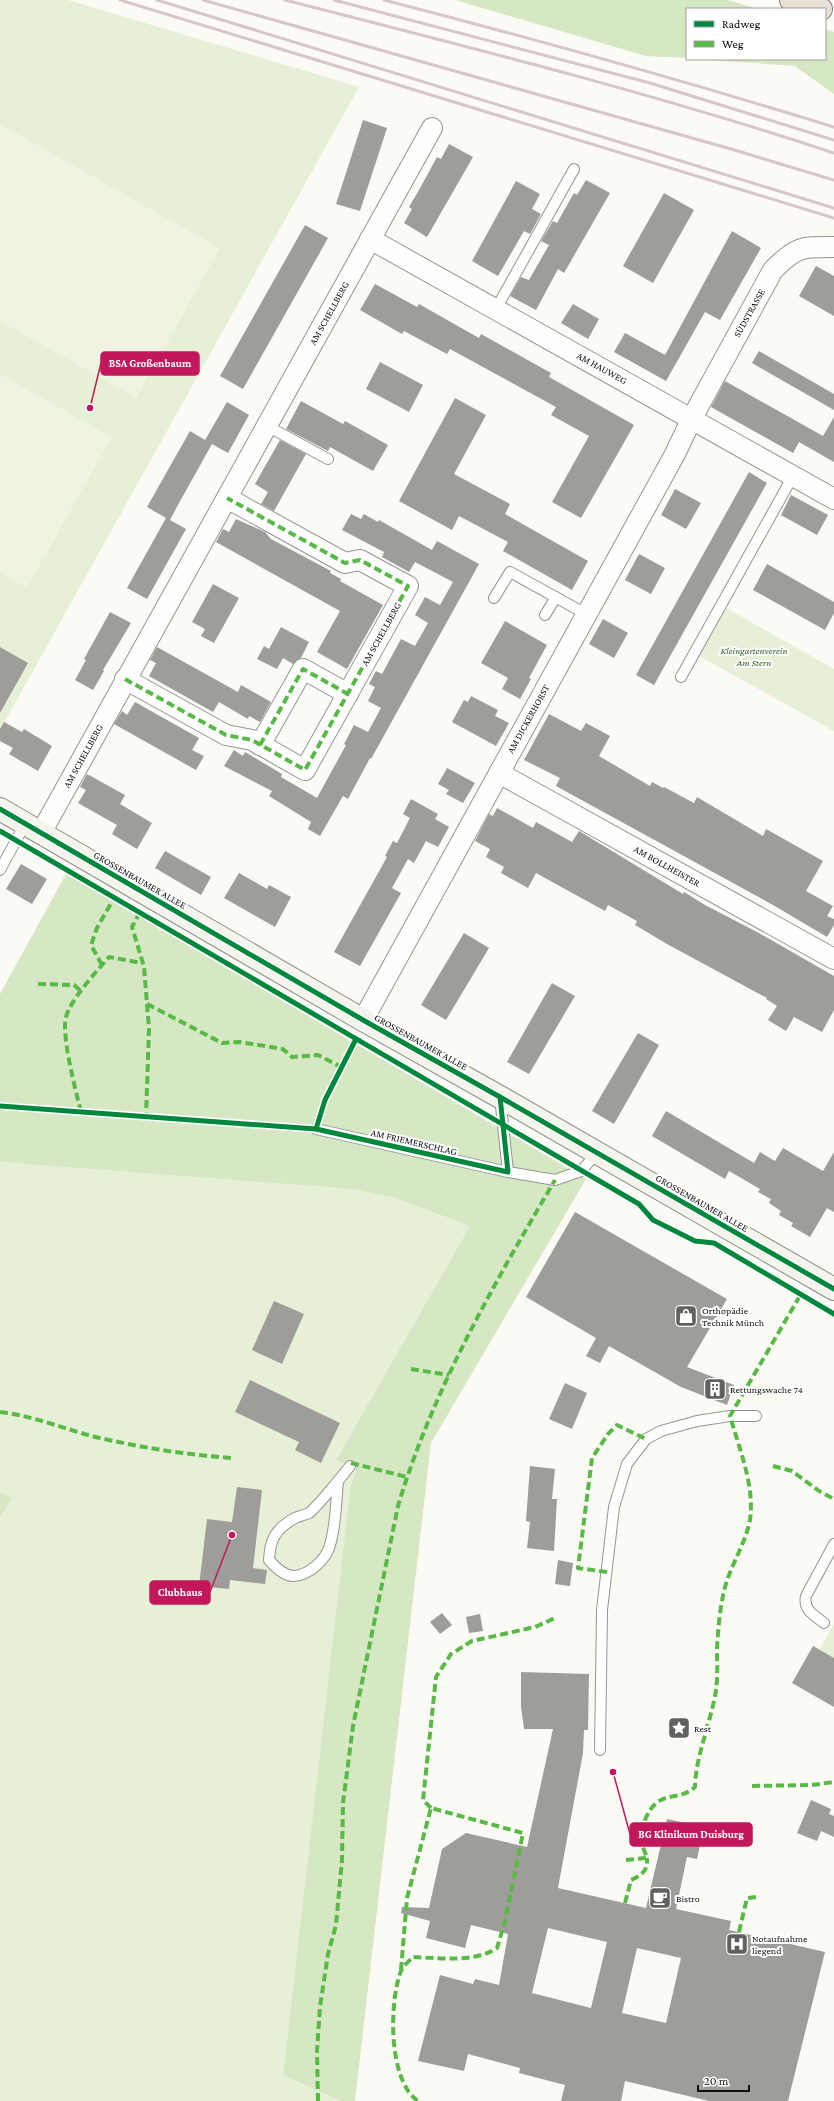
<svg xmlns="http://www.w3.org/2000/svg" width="834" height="2101" font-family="'Crimson Pro',serif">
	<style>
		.green { fill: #e5f0d6 }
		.forest { fill: #d6e7c4 }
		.pitch { fill: #eef4df }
		.building { fill: #9f9d9a; fill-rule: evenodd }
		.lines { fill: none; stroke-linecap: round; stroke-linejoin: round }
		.lane-casing { stroke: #959593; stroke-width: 12 }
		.street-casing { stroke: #959593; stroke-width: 22 }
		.secondary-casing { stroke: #8c8b89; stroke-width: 24 }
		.highway-casing { stroke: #838280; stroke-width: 24 }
		.lane { stroke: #fefefe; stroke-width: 10 }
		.street { stroke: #fefefe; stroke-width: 20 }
		.secondary { stroke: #f5f4eb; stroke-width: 22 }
		.highway { stroke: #e9e0d7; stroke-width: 22 }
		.rail { stroke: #d7c6c6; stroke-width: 3 }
		.quiet { stroke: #58b947; stroke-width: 4; stroke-dasharray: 8 4; stroke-linecap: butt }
		.cycleway-casing { stroke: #fff; stroke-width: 8 }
		.cycleway { stroke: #00873e; stroke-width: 5 }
		.labels { text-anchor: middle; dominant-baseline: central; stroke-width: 4; stroke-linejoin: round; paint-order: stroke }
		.street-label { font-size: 10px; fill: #0f0f0f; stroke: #fff }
		.park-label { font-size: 10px; font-style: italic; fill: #306521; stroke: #fff }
		.poi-label { font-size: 10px; fill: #0f0f0f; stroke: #fff; text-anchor: start }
		.leader { fill: none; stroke: #c2185b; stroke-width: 1.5 }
		.callout-dot { fill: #c2185b; stroke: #fff; stroke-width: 1.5 }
		.callout { fill: #c2185b; stroke: #c2185b; stroke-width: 1.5 }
		.callout-label { font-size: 11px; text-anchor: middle; font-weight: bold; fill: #fff }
	</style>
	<rect width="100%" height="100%" fill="#fbfaf5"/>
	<g class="green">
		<path d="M0,0H68L359,87L0,730Z"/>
		<path d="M726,608L834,669V731L699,656Z"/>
		<path d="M0,1162L352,1189L393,1197L470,1226L336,1460L356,1470L350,1490L283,2074L342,2101H0Z"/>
		<path d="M834,1624V1658L819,1650Z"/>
	</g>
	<g class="forest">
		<path d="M455,0H728L758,9H687V58L646,56Z"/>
		<path d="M825,29L834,32V94L795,66L695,59H825Z"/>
		<path d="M66,874L586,1179L431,1443L355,2101H342L283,2075L350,1490L356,1470L336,1460L470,1226L393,1197L352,1189L0,1162V994Z"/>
		<path d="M0,1492L12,1498L0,1517Z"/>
	</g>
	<g class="pitch">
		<path d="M0,124L220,248L136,398L0,321Z"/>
		<path d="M0,374L112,437L27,588L0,572Z"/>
	</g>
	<g class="building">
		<path d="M363,120L387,128L360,211L336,204Z"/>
		<path d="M449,144L473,157L427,237L404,223L412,209L409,207L419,190L437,157L441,159Z"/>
		<path d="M586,180L610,193L564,273L558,269L536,310L510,296L521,277L529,280L549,245L541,241L553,221L557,223L574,193L577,195Z"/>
		<path d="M516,181L540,194L532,209L541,214L530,234L524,231L498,276L472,261Z"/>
		<path d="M664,193L694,210L653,283L623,266Z"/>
		<path d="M305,225L328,238L243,389L220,376Z"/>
		<path d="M732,231L761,248L720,320L705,312L666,381L614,352L625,333L665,355Z"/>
		<path d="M816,266L834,276V316L799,296Z"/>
		<path d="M375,284L417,307L419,304L479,338L481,334L551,373L549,377L634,425L581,518L552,502L589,436L551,415L556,407L450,349L447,354L404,331L402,334L360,310Z"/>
		<path d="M573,304L599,319L588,339L561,323Z"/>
		<path d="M759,351L834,394V410L752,363Z"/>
		<path d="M380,362L423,385L409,412L366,389Z"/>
		<path d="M725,381L823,436L834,417V462L799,442L793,453L711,407Z"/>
		<path d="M455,398L486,415L454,474L510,504L505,514L588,561L572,590L503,551L508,542L459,516L452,530L399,501Z"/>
		<path d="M301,401L343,424L345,421L388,445L373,471L330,447L328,451L286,429Z"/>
		<path d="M227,402L249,415L228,453L212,444L179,503L170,520L186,529L147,599L127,588L166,518L147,507L190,431L205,440Z"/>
		<path d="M280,440L306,454L274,511L261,504L268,492L255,484Z"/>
		<path d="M749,472L767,483L654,685L636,675Z"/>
		<path d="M675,489L701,503L686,529L661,515Z"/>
		<path d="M791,495L828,515L817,535L781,515Z"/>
		<path d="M351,514L361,519L364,514L378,522L379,520L432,550L437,541L479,564L371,759L370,758L348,799L343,796L320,836L308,829L311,822L269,796L272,791L224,766L234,750L243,756L245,752L282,774L281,777L317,798L346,745L344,744L354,725L368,732L381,708L368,701L375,687L369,684L376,671L382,674L401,639L415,646L428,623L415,615L425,597L440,605L453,582L415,562L409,572L382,557L384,552L342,530Z"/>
		<path d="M236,519L265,532L271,539L331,571L330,573L341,579L340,581L383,605L347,669L317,652L340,611L216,542L223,529L229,532Z"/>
		<path d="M639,554L665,568L651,594L625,580Z"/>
		<path d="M767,564L834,602V613L825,630L753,590Z"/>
		<path d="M213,584L239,598L214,643L201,636L205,629L192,622Z"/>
		<path d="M110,612L131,623L103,670L104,671L93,690L75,680L86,660L84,659Z"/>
		<path d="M603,619L628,633L614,658L589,644Z"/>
		<path d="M505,621L547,645L529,678L531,679L520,699L502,689L508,678L481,663Z"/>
		<path d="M281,627L309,642L301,658L293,664L283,658L277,669L257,659L264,646L269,649Z"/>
		<path d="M0,647L28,663L0,713Z"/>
		<path d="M157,647L238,692L241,685L271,702L260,722L249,716L248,719L219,702L213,712L149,676L156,663L150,660Z"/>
		<path d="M471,696L498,710L495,716L509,723L496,746L452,722L464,700L468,702Z"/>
		<path d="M135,702L199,738L192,750L204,756L196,770L114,724L122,711L127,715Z"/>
		<path d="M549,714L581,731L586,723L610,736L599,756L650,786L652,782L663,788L664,787L694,803L697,797L763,836L766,829L823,861L806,891L833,906L827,916L834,919V925L827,937L773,905L556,786L560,778L524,760Z"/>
		<path d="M4,722L22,732L24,729L52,746L38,771L9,754L13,748L0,741V729Z"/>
		<path d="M447,768L475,783L463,803L446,794L449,790L438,784Z"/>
		<path d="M87,774L125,795L120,804L152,823L137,849L112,834L117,825L78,803L86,790L80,787Z"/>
		<path d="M411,799L438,814L435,819L449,827L438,847L426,841L414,863L408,859L392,888L401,893L360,966L334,952L387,857L385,856L393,841L397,843L410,818L403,814Z"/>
		<path d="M497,808L533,828L536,822L572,842L579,831L683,894L684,892L705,905L757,932L834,976V1010L822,1032L794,1017L786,1031L768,1020L777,1006L766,999L767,998L667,944L635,925L637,921L608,905L605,911L536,873L528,888L501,873L504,867L486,857L490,849L475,841L489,814L493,816Z"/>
		<path d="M165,851L211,877L201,895L155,868Z"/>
		<path d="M21,864L47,879L32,904L6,889Z"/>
		<path d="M239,873L267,889L269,885L291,897L275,927L224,898Z"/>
		<path d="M464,933L489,948L446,1020L421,1005Z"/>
		<path d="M552,983L575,996L529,1074L507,1062Z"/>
		<path d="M638,1033L659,1045L614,1124L592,1111Z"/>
		<path d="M666,1111L754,1163L760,1152L775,1161L783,1148L823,1171L834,1152V1212L827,1208L810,1237L791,1226L793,1223L779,1215L781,1211L769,1203L771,1199L758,1192L760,1189L729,1171L725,1179L652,1136Z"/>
		<path d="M575,1212L727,1299L687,1367L734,1385L727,1405L681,1387L609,1346L600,1363L586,1356L596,1338L526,1297Z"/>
		<path d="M274,1301L304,1314L282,1364L252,1350Z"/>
		<path d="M250,1380L340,1423L321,1463L295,1450L299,1442L235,1412Z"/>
		<path d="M565,1383L587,1393L572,1429L549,1419Z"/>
		<path d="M530,1466L555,1469L552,1499H557L554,1551L527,1548L530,1522L526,1521Z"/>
		<path d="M237,1487L262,1490L253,1568L267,1570L265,1584L230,1580L229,1589L199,1586L207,1519L232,1522Z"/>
		<path d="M558,1560L573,1563L570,1586L555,1584Z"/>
		<path d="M442,1613L452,1625L440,1634L430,1622Z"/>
		<path d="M480,1614L483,1631L469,1633L466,1617Z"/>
		<path d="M813,1646L834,1658V1707L792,1683Z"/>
		<path d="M521,1672L589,1674L588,1730H584L583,1753L558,1888L646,1908L667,1819L704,1827L697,1859L687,1857L676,1909L731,1921L729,1930L825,1952L788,2101H709L625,2081L621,2101H561L565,2085L519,2073L520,2068L468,2054L464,2071L418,2061L440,1975L473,1984L475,1979L499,1985L508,1934L471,1925L465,1948L426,1938L430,1921L401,1913L402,1907L429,1908L442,1849L466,1833L527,1847L553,1729H524L521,1707ZM548,1928L607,1942L591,2008L532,1993ZM637,1948L681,1958L666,2023L622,2013Z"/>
		<path d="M811,1800L831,1809L829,1814L834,1816V1837L821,1831L817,1841L797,1833Z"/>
	</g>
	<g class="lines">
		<g class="lane-casing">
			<g id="lane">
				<path d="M496,309L574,169"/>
				<path d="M267,426L328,459"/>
				<path d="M494,598L510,572L586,614"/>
				<path d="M545,615L556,597"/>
				<path d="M681,677L793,476"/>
				<path d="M0,870L25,824"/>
				<path d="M500,1097L508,1172"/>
				<path d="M316,1129L508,1172L555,1180L581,1171L598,1152"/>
				<path d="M338,1481C336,1502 336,1525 330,1545C326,1560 309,1575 294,1576C284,1576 275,1567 269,1560C270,1540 275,1529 295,1518C299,1516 305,1515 309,1513C316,1508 344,1474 350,1466"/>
				<path d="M824,1623C814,1615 803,1610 806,1596L834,1544"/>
				<path d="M600,1750L602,1610L614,1507L627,1464L646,1439L661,1431L697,1421L730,1416H756"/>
			</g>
		</g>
		<g class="street-casing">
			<g id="street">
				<path d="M370,239L834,499"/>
				<path d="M125,679L226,735L252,740L305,770L408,586L360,560L345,563L227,498"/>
				<path d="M260,745L303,669L348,694"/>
				<path d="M499,773L834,959"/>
				<path d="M41,833L432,128"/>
				<path d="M363,1020L675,454L692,418L773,270C797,246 801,247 834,247"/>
			</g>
		</g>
		<g class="secondary-casing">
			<path id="secondary" d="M0,809L363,1020L500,1097L834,1289"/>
		</g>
		<g class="highway-casing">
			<path id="highway" d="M791,0L821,9"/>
		</g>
		<use href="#lane" class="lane"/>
		<use href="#street" class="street"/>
		<use href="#secondary" class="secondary"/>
		<use href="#highway" class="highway"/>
		<g class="rail">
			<path d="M120,0L834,218"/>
			<path d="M157,0L834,208"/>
			<path d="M203,0L731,149L834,180"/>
			<path d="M285,0C469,47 653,93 834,153"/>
			<path d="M334,0L650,83L834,140"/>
			<path d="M384,0C535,39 685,81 834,127"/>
		</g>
		<g class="quiet">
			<path d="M125,679L226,735L252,740L305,770L408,586L360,560L345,563L227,498"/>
			<path d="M260,745L303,669L348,694"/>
			<path d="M140,912L132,927L144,967L149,1029L146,1117"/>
			<path d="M102,965L91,945L97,928L114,898"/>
			<path d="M38,984L74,985L81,991"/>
			<path d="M147,1004L222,1043L240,1042L283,1049L292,1057L318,1055L341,1067"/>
			<path d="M81,1112C76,1092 61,1035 66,1017C71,999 96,972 109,957L142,963"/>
			<path d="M411,1369L449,1375"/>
			<path d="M0,1412C35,1416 66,1430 100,1438C144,1448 188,1455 232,1458"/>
			<path d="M351,1463L407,1477"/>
			<path d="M773,1466L792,1471L819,1491L834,1499"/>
			<path d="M607,1572L578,1568L592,1458L608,1434L617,1425L646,1439"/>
			<path d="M752,1786L812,1785L834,1782"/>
			<path d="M431,1808L423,1800L436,1677L451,1654L472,1641L535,1627L555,1618"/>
			<path d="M626,1860L647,1858C645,1852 642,1846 641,1840C640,1828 649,1805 661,1800C673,1794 683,1798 695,1787C696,1754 711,1723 716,1690C718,1676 717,1662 717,1648C718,1629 720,1609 724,1591C730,1566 745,1545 750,1520C755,1486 739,1448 730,1416L801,1294"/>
			<path d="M625,1903L631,1880C642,1875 648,1871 647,1858"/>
			<path d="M739,1932L747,1898L757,1897"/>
			<path d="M401,1970L407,1898L431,1808L523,1833L505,1921L497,1948C474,1963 440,1958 413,1957C409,1961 403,1966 401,1971C389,2002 388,2081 418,2101"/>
			<path d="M318,2101L317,2051L320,2007L328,1954L336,1925L342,1860L343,1803L353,1726L398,1506C433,1389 494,1284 555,1180"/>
		</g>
		<g class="cycleway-casing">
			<g id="cycleway">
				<path d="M0,809L363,1020L500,1097L834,1289"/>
				<path d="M0,831L639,1204L653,1220L695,1241L714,1243L834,1314"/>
				<path d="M0,1106L316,1129L325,1100L356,1039"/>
				<path d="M316,1129L508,1172L500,1097"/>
			</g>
		</g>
		<use href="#cycleway" class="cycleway"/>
	</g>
	<defs>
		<g id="shop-square" transform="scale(1.15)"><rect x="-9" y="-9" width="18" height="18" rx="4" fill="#626160" stroke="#fff"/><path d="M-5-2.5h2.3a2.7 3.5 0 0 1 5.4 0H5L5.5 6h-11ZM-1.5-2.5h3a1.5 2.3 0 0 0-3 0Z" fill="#fff"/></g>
		<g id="building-square" transform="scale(1.15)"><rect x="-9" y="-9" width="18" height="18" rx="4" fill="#626160" stroke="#fff"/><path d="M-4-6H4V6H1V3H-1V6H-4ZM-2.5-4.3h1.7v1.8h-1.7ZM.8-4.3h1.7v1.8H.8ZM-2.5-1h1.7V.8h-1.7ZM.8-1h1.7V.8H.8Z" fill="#fff"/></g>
		<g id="sight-square" transform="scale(1.15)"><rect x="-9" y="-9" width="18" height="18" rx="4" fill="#626160" stroke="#fff"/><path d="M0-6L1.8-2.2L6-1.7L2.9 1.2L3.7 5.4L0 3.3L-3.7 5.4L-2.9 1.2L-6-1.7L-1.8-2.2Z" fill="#fff"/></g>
		<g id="cafe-square" transform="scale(1.15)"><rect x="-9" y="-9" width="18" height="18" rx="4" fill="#626160" stroke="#fff"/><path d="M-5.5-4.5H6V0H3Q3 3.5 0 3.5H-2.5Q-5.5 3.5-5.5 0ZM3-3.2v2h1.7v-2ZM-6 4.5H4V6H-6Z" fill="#fff"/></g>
		<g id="hospital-square" transform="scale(1.15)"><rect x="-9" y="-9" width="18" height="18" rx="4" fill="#626160" stroke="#fff"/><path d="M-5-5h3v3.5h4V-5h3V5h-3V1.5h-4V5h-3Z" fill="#fff"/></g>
	</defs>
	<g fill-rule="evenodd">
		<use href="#shop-square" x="686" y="1316"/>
		<use href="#building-square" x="715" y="1389"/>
		<use href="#sight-square" x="679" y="1728"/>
		<use href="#cafe-square" x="660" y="1898"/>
		<use href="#hospital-square" x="737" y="1944"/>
	</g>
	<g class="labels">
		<g class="street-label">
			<text transform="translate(329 313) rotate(-61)">AM SCHELLBERG</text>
			<text transform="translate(749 313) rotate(-61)">SÜDSTRASSE</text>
			<text transform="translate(602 368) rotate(29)">AM HAUWEG</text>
			<text transform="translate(381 634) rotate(-61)">AM SCHELLBERG</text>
			<text transform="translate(528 719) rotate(-61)">AM DICKERHORST</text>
			<text transform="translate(83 756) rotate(-61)">AM SCHELLBERG</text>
			<text transform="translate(667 866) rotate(29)">AM BOLLHEISTER</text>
			<text transform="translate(140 880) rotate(30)">GROSSENBAUMER ALLEE</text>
			<text transform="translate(421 1042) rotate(29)">GROSSENBAUMER ALLEE</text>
			<text transform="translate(414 1142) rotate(13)">AM FRIEMERSCHLAG</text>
			<text transform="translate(702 1203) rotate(30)">GROSSENBAUMER ALLEE</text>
		</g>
		<g class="park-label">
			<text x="754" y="650">Kleingartenverein<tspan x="754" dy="12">Am Stern</tspan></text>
		</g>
		<g class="poi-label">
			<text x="702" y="1310">Orthopädie<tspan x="702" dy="12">Technik Münch</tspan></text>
			<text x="730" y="1389">Rettungswache 74</text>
			<text x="694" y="1728">Rest</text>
			<text x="676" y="1898">Bistro</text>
			<text x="752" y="1938">Notaufnahme<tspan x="752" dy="12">liegend</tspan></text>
		</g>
	</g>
	<path class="leader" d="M90 408L101 363M232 1535L210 1592M613 1772L630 1834"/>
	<g class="callout-dot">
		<circle cx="90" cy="408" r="4"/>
		<circle cx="232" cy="1535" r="4"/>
		<circle cx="613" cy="1772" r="4"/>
	</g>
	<g class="callout">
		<rect x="101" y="352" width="98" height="23" rx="4"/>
		<rect x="150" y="1581" width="60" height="23" rx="4"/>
		<rect x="630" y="1823" width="122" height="23" rx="4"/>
	</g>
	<g class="callout-label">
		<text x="150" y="367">BSA Großenbaum</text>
		<text x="180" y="1596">Clubhaus</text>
		<text x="691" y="1838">BG Klinikum Duisburg</text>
	</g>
	<rect x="686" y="8" width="140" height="52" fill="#ffffff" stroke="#9f9f9f"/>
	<rect x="694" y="21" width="20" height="6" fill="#00873e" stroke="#9f9f9f"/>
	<text x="722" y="28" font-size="12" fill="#0f0f0f">Radweg</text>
	<rect x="694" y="41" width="20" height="6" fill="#58b947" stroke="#9f9f9f"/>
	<text x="722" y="48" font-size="12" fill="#0f0f0f">Weg</text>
	<path d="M698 2085v6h51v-6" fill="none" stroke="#0f0f0f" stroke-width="2"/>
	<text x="704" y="2085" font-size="12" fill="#0f0f0f" stroke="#ffffff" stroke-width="3" paint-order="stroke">20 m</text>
</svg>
